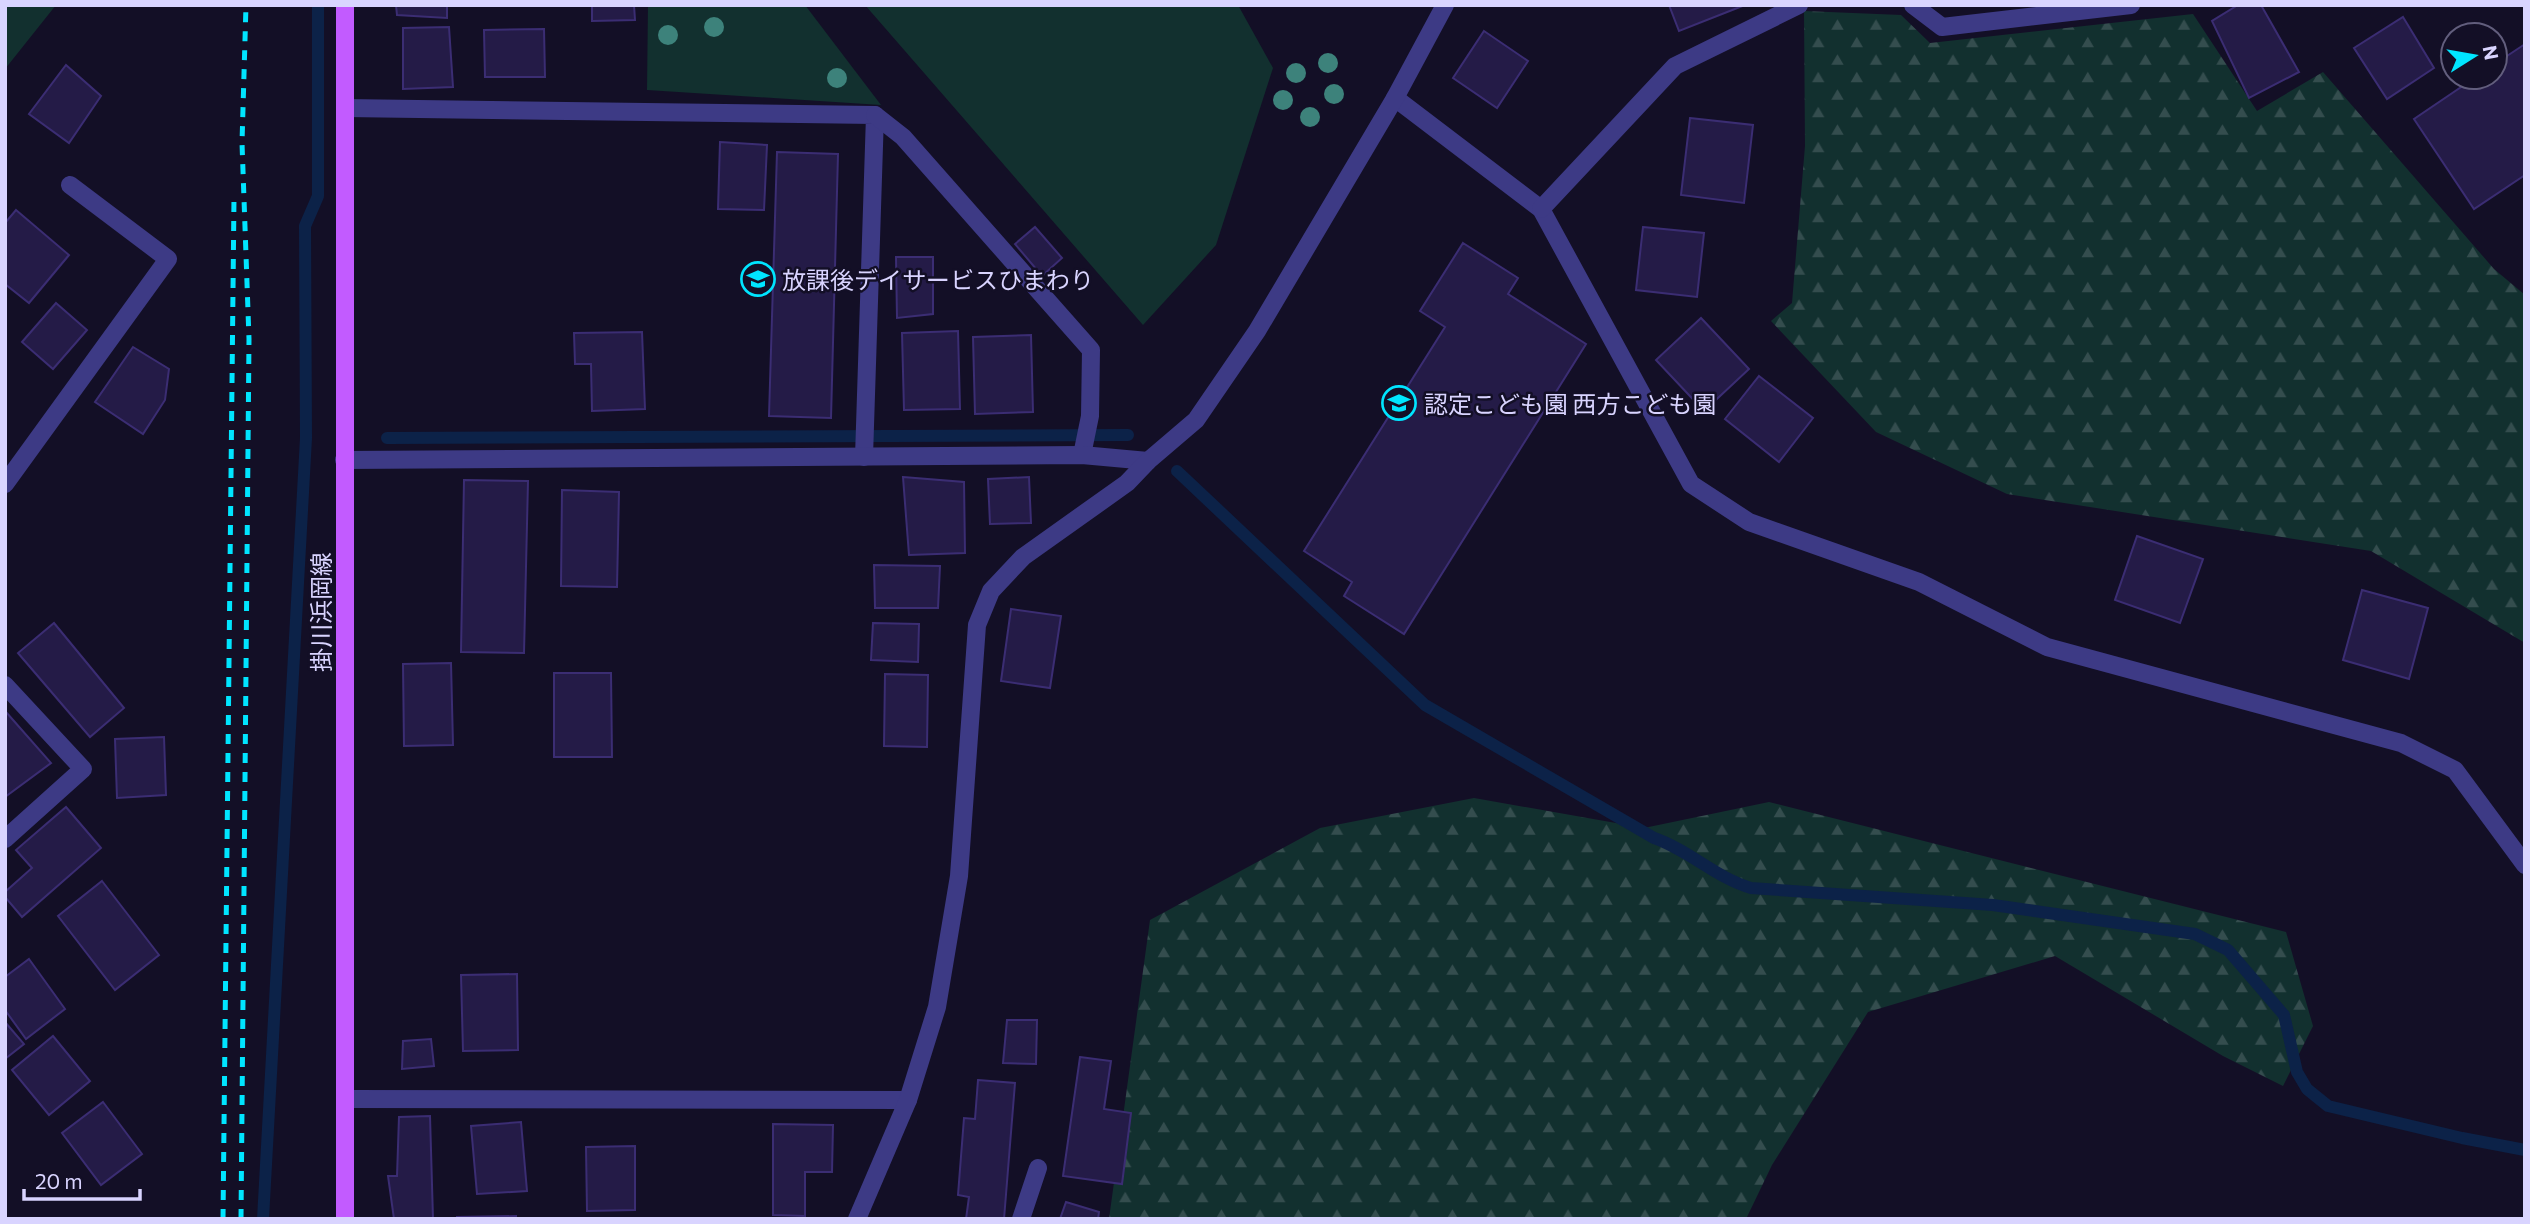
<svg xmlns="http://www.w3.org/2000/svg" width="2530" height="1224" font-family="Commissioner,'Noto Sans JP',sans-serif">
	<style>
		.green { fill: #12302f }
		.forest { fill: url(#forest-firs) }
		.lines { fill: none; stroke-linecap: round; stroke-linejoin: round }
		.stream { stroke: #0c2248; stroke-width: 12 }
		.building { fill: #241b47; stroke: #3b2d73; stroke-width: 2 }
		.lane { stroke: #3d3a85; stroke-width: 18 }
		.street { stroke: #3d3a85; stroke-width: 18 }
		.primary { stroke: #c25bff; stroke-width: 18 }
		.rail { stroke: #00e5ff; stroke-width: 5; stroke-dasharray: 10 9; stroke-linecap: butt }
		.tree { fill: #3d827b }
		.labels { text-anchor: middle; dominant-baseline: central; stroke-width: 5; stroke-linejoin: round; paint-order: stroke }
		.poi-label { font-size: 24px; fill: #d9d4ff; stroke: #130f26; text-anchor: start }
		.street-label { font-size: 24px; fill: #d9d4ff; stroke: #130f26 }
	</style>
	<defs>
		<pattern id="forest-firs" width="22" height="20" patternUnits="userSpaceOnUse" patternTransform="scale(1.75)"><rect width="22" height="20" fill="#12302f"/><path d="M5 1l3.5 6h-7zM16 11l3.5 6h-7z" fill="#344d4e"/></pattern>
	</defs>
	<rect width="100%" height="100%" fill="#130f26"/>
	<g class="green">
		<path d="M5,5H56L5,69Z"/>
		<path d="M648,5H805L881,105L647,90Z"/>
		<path d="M865,5H1238L1273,68L1216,245L1143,325Z"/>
	</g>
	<g class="forest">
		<path d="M1804,11L1901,15L1930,43L2193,14L2257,111L2323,72L2494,269L2525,295V643L2371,551L2007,494L1876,432L1771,321L1792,303L1805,146Z"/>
		<path d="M1474,798L1644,828L1769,802L2286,932L2313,1026L2283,1086L2223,1056L2055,956L1868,1012L1772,1165L1746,1219H1109L1150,920L1320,828Z"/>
	</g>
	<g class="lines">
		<g class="stream">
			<path d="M387,438L1128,435"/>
			<path d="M1177,471L1425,705L1654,838C1689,850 1716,878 1751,888L1993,905L2195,934L2228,950L2284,1015L2297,1072L2307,1089L2328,1106L2462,1138L2525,1150"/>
			<path d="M263,1219L306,438L305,226L318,196V5"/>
		</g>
	</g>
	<g class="building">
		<path d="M396,5H447V18L397,15Z"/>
		<path d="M592,5H634L635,20L592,21Z"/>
		<path d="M1669,5H1745L1679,31Z"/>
		<path d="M2238,5H2261L2299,72L2249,98L2212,21Z"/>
		<path d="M2403,17L2434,68L2387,99L2354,48Z"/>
		<path d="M449,27L453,87L403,89V28Z"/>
		<path d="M544,29L545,77H485L484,30Z"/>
		<path d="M1484,31L1528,61L1497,108L1453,78Z"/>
		<path d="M2525,44V175L2474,209L2414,119L2476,77H2495V64Z"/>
		<path d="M66,65L101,96L69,143L29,114Z"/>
		<path d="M1690,118L1753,125L1744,203L1681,195Z"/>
		<path d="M720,142L767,145L764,210L718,209Z"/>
		<path d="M777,152L838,154L831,418L769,416Z"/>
		<path d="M16,210L69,255L29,303L5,284V223Z"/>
		<path d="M1035,227L1062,258L1042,276L1015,244Z"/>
		<path d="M1643,227L1704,233L1697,297L1636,290Z"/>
		<path d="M1463,243L1518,278L1508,294L1586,344L1404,634L1344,596L1352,582L1304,551L1445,327L1420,311Z"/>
		<path d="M896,257H933V314L897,318Z"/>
		<path d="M56,303L87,330L53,369L22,342Z"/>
		<path d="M1701,318L1749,369L1704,411L1656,360Z"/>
		<path d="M958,331L960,409L904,410L902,333Z"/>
		<path d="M642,332L645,409L592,411L591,364H575L574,333Z"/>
		<path d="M1031,335L1033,412L975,414L973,337Z"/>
		<path d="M133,347L169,369L165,400L143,434L95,402Z"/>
		<path d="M1759,376L1813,418L1779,462L1725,419Z"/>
		<path d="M903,477L964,482L965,553L909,555Z"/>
		<path d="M1029,477L1031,523L990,524L988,479Z"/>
		<path d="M464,480L528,481L524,653L461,652Z"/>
		<path d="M562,490L619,492L617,587L561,586Z"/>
		<path d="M2137,536L2203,559L2180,623L2115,600Z"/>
		<path d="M874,565L940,566L938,608H875Z"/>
		<path d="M2362,590L2428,608L2409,679L2343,660Z"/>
		<path d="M1011,609L1061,616L1050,688L1001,681Z"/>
		<path d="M54,623L124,708L90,737L18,653Z"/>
		<path d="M873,623L919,624L918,662L871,660Z"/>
		<path d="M451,663L453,745L404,746L403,664Z"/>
		<path d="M554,673H611L612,757H554Z"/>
		<path d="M885,674L928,675L927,747L884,746Z"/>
		<path d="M6,712L51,763L5,797V712Z"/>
		<path d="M164,737L166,795L117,798L115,739Z"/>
		<path d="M66,807L101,848L22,917L5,897V892L32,868L16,850Z"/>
		<path d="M102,881L159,955L115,990L58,916Z"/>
		<path d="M29,959L65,1009L26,1039L5,1010V977Z"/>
		<path d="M517,974L518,1050L463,1051L461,975Z"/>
		<path d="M1007,1020H1037L1036,1064L1003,1063Z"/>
		<path d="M5,1022L24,1044L5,1059Z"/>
		<path d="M53,1036L90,1081L49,1115L12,1070Z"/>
		<path d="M431,1039L434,1066L402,1069L403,1041Z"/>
		<path d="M1080,1057L1111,1061L1104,1109L1131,1113L1122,1184L1063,1176Z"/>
		<path d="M978,1080L1015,1083L1004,1219H966L969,1197L958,1195L964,1118L975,1119Z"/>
		<path d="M103,1102L142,1154L101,1185L62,1133Z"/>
		<path d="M430,1116L433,1219H394L388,1176H397L399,1117Z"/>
		<path d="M521,1122L527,1191L477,1194L471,1126Z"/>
		<path d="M773,1124L833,1125L832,1172H805V1216L773,1215Z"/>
		<path d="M635,1146V1210L587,1211L586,1147Z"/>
		<path d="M1066,1202L1099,1212L1098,1219H1060Z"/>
		<path d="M516,1216V1219H457V1217Z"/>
	</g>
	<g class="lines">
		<path class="lane" d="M1021,1219L1038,1168"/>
		<g class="street">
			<path d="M1913,5L1942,27L2131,5"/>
			<path d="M1395,98L1541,209L1691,484L1749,522L1919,582L2047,647L2401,743L2455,770L2525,865"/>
			<path d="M345,108L875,115L864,457"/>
			<path d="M875,115L903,137L1091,350L1090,416L1082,455"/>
			<path d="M1541,209L1675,66L1799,5"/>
			<path d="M344,460L1082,455L1148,461"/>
			<path d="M5,484L168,259L70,185"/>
			<path d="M5,685L83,769L5,839"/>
			<path d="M346,1099L908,1100"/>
			<path d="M857,1219L908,1100L937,1007L959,876L977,625L991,591L1023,557L1127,483L1148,461L1196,420L1257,331L1395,98L1445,5"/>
		</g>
		<path class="primary" d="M345,5V1219"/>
		<g class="rail">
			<path d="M223,1219L234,197"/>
			<path d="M241,1219L249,339L242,143L246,5"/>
		</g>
	</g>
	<g class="tree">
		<circle cx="714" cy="27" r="10"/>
		<circle cx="668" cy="35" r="10"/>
		<circle cx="1328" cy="63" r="10"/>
		<circle cx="1296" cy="73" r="10"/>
		<circle cx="837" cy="78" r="10"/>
		<circle cx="1334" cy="94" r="10"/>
		<circle cx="1283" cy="100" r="10"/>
		<circle cx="1310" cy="117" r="10"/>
	</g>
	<defs>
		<g id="school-ring" transform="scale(1.75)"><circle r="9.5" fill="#130f26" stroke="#00e5ff" stroke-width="1.5"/><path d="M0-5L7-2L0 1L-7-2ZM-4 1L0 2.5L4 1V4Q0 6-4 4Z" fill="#00e5ff"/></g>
	</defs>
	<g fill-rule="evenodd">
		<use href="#school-ring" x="758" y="279"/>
		<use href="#school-ring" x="1399" y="403"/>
	</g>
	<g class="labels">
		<g class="poi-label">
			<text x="782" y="279">放課後デイサービスひまわり</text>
			<text x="1424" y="403">認定こども園 西方こども園</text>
		</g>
		<g class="street-label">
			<text transform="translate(320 612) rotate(-90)">掛川浜岡線</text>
		</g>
	</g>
	<rect width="2530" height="1224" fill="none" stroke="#d9d4ff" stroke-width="14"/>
	<g transform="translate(2474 56) rotate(79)"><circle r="33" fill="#130f26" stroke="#625e7d" stroke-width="2"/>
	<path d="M0-5L12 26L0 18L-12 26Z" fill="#00e5ff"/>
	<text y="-10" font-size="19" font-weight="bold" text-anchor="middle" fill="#d9d4ff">N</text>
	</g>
	<path d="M24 1189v10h116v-10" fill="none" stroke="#d9d4ff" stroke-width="3.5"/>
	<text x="35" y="1189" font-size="21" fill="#d9d4ff" stroke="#130f26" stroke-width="5" paint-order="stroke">20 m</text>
</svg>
